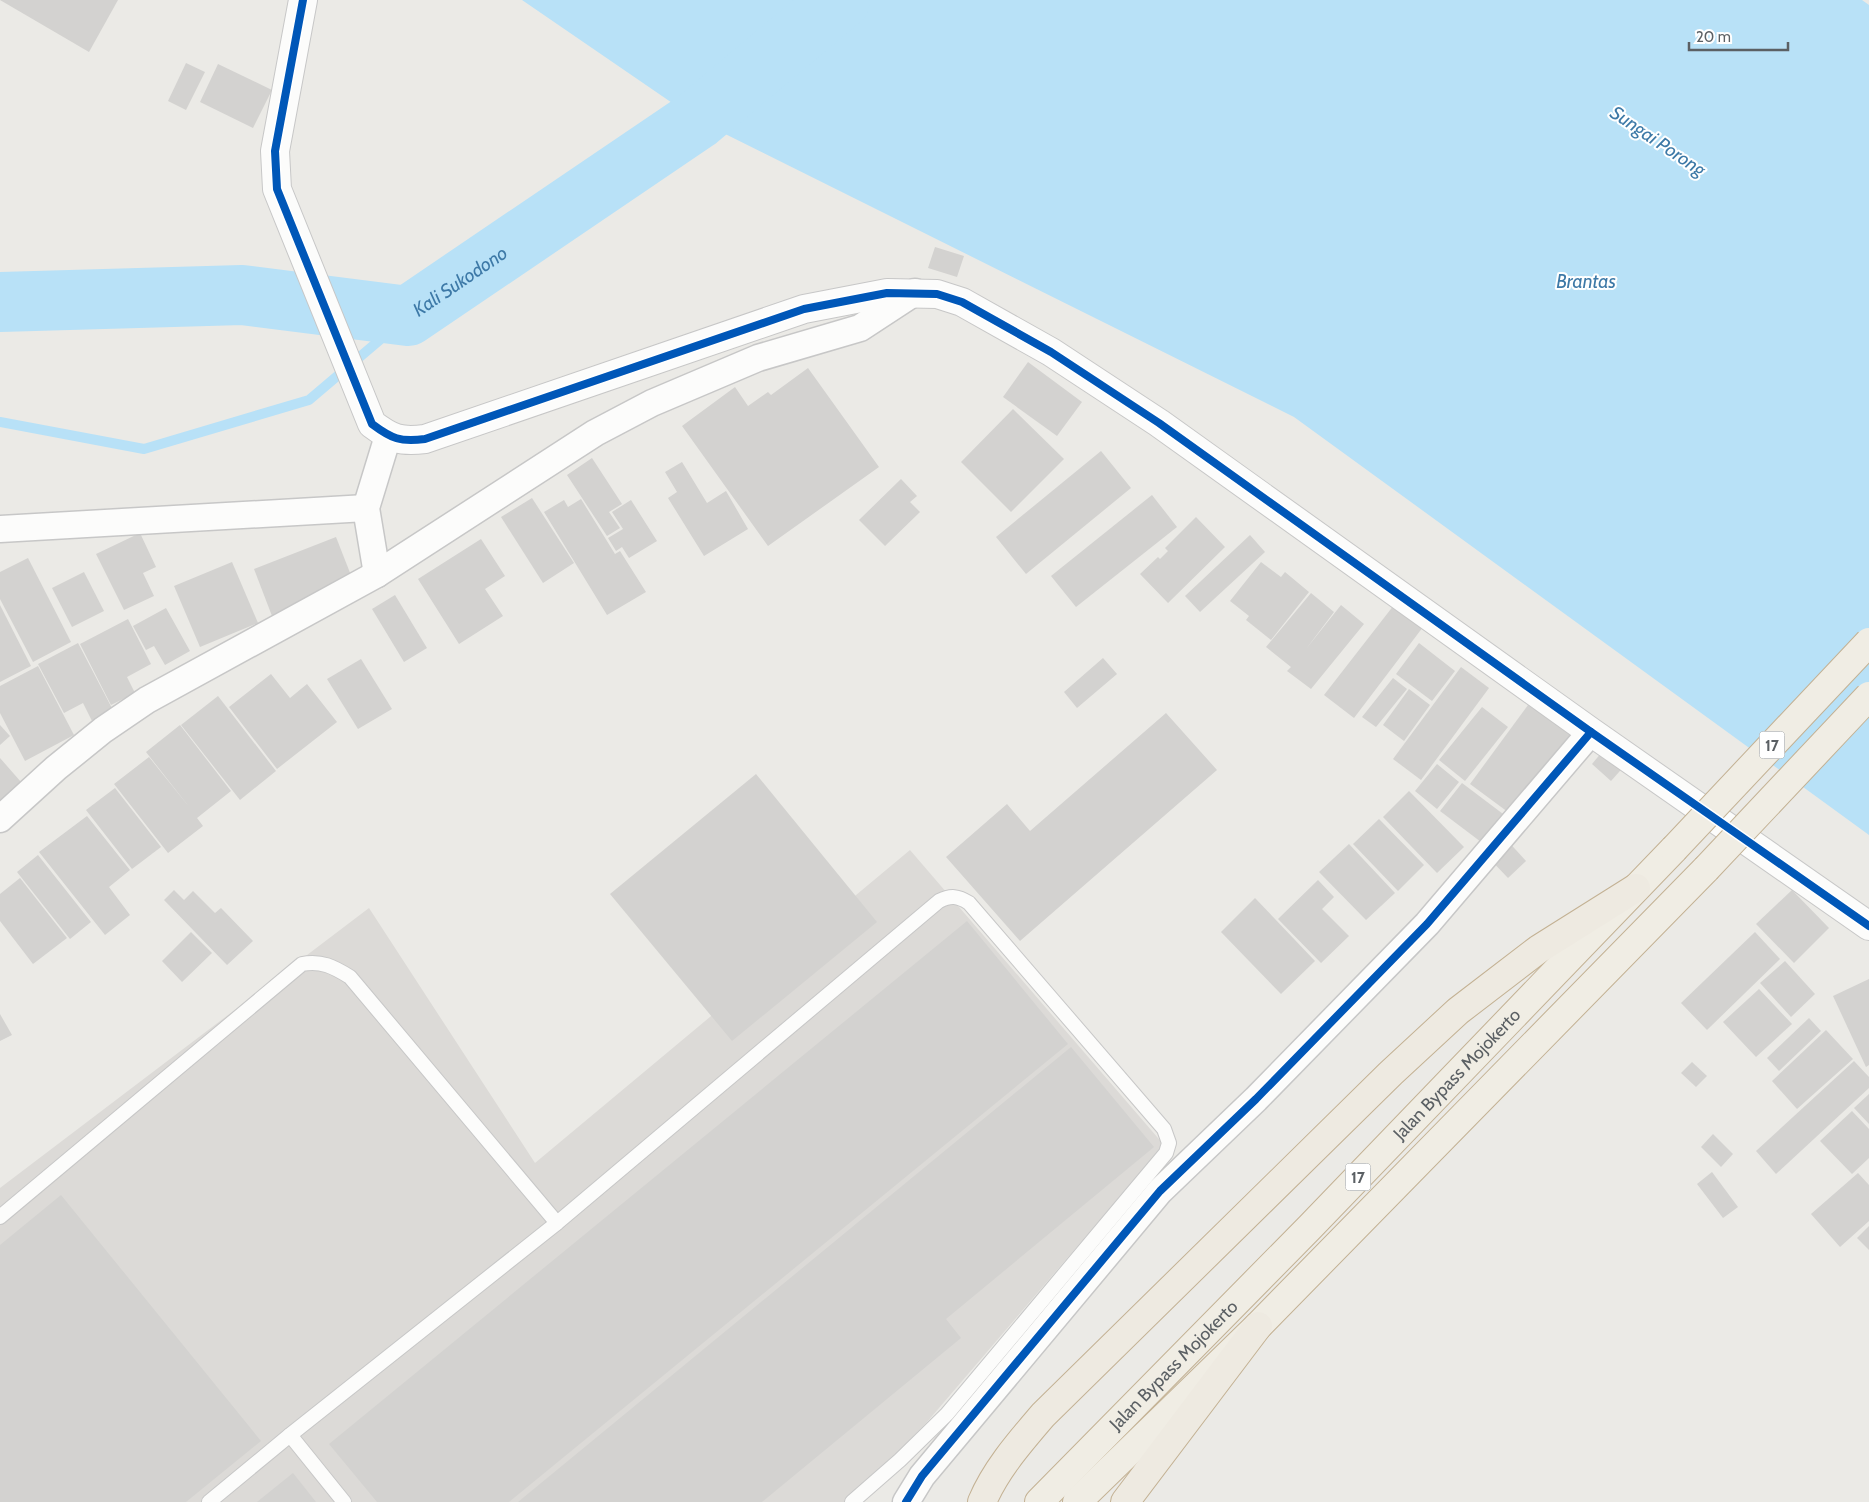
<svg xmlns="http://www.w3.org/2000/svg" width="1869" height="1502" font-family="Cabin,sans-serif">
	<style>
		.industrial { fill: #dcdad7 }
		.water { fill: #b8e1f7 }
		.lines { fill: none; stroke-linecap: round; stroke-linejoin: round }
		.stream { stroke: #b8e1f7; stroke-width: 10 }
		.river { stroke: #b8e1f7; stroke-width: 60 }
		.building { fill: #d3d2d0 }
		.service-casing { stroke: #c7c7c7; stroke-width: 16 }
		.minor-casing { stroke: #c7c7c7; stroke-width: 29 }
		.tertiary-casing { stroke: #c7c7c7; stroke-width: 30 }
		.trunk-casing { stroke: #c3b193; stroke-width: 30 }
		.motorway-casing { stroke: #c3b193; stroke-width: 30 }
		.service { stroke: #fcfcfb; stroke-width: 14 }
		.minor { stroke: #fcfcfb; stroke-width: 26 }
		.tertiary { stroke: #fcfcfb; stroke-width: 28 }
		.trunk { stroke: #f0ede4; stroke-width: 28 }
		.motorway { stroke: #eeeae1; stroke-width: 28 }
		.trunk-bridge-casing { stroke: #c3b193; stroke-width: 30; stroke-linecap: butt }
		.trunk-bridge { stroke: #f0ede4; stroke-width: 28 }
		.cycleway-casing { stroke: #fff; stroke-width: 11 }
		.cycleway { stroke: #0057b8; stroke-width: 8 }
		.labels { text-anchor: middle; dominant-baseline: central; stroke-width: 4; stroke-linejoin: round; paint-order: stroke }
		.shield { fill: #fff; stroke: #8c9092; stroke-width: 1 }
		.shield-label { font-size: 16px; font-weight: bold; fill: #5b6064 }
		.street-label { font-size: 18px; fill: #5b6064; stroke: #fff }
		.water-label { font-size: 19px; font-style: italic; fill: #3d79a7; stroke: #fff }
	</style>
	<rect width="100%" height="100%" fill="#ebeae6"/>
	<path class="industrial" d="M910,850L1164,1145L927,1422L850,1502H0V1188L369,908L535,1163Z"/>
	<path class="water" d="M522,0H1862L1869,5V835L1294,417L697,120Z"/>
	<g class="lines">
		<path class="stream" d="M0,422L144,449L309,400L408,316"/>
		<path class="river" id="s1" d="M0,302L242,295L408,316L697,120L840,0"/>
	</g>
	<g class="building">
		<path d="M0,0H118L89,52Z"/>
		<path d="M186,63L205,72L186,110L168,101Z"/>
		<path d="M218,64L272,90L253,128L200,102Z"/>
		<path d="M935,247L964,256L957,277L928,268Z"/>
		<path d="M1028,362L1082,402L1057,436L1003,397Z"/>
		<path d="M808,368L879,467L768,546L682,426L735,387L748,406L768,392L771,395Z"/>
		<path d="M1013,409L1064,459L1011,512L961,462Z"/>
		<path d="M1101,451L1131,488L1026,574L996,537Z"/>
		<path d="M592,458L622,504L609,512L620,528L607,536L567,475Z"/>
		<path d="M682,462L707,503L726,491L748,529L704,556L668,498L677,492L665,472Z"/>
		<path d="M901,479L917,496L910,502L920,512L885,546L859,520Z"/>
		<path d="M1152,495L1177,527L1076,607L1051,576Z"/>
		<path d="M532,498L574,563L543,583L501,517Z"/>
		<path d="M581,499L615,554L620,551L646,592L607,615L544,512L564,500L568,507Z"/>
		<path d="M631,500L657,541L629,558L622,547L616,551L608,538L623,529L612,512Z"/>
		<path d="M1196,517L1225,547L1168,603L1140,574L1158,557L1160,559L1168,551L1165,548Z"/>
		<path d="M140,533L156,567L143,573L154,596L124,610L96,554Z"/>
		<path d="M1250,535L1265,552L1200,612L1185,596Z"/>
		<path d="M336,537L354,583L272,616L254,569Z"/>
		<path d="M481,539L505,576L485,589L503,616L459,644L418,579Z"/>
		<path d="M28,558L71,642L33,662L0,599V572Z"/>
		<path d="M232,562L258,623L200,647L174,586Z"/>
		<path d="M1261,562L1281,577L1285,572L1309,592L1271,640L1246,620L1249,616L1230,601Z"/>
		<path d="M84,572L104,611L72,627L52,588Z"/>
		<path d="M1311,593L1334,612L1306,649L1341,605L1364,624L1311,689L1287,671L1291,667L1266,647Z"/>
		<path d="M395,595L427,648L404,662L372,609Z"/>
		<path d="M0,605L31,666L0,682Z"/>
		<path d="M1394,605L1423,627L1354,718L1324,695Z"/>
		<path d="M166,608L190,651L165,665L154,646L146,650L133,626Z"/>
		<path d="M128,619L151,664L127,677L135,693L111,705L80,644Z"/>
		<path d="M78,643L115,714L94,725L83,703L64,713L38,664Z"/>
		<path d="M1419,643L1455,671L1432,701L1396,674Z"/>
		<path d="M1103,658L1117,674L1077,708L1064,692Z"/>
		<path d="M361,659L392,709L358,729L327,679Z"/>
		<path d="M38,666L74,735L25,761L0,713V686Z"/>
		<path d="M1461,667L1489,688L1421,780L1393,759Z"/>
		<path d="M271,674L290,698L307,684L337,722L277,769L229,707Z"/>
		<path d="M1393,678L1407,689L1376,727L1362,717Z"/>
		<path d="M1409,689L1430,705L1404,741L1383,725Z"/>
		<path d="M218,696L276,771L240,800L181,725Z"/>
		<path d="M1531,701L1578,736L1516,818L1470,784Z"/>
		<path d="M1482,707L1508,727L1465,781L1439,760Z"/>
		<path d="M1166,713L1217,770L1020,941L946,857L1007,804L1030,831Z"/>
		<path d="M0,725L10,736L0,745Z"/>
		<path d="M180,725L231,791L197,818L203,826L168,853L114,784L149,757L190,808L146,752Z"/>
		<path d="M1607,746L1627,763L1611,781L1592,764Z"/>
		<path d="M0,758L28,790L7,808L0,800Z"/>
		<path d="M1437,764L1459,782L1437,809L1415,791Z"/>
		<path d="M756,774L877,922L732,1041L610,894Z"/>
		<path d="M1462,783L1511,820L1489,848L1440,811Z"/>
		<path d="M115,788L161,847L132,869L86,810Z"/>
		<path d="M1409,791L1464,847L1437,873L1383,817Z"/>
		<path d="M87,816L130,870L109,887L130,915L105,935L39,852Z"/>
		<path d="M1379,819L1424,865L1398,891L1353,844Z"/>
		<path d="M1505,838L1526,861L1508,878L1487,856Z"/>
		<path d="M1349,844L1395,893L1366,920L1319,872Z"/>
		<path d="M38,855L91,922L70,939L17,872Z"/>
		<path d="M20,878L67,938L33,964L0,921V894Z"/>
		<path d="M1318,880L1334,897L1322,909L1349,936L1321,963L1278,919Z"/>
		<path d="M174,890L184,900L193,891L215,913L221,908L253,941L227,965L164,900Z"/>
		<path d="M1792,890L1829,928L1794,963L1756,924Z"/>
		<path d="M1255,898L1315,961L1281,994L1221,932Z"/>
		<path d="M967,921L1068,1044L509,1502H377L329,1444Z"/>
		<path d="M191,932L212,953L182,982L162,961Z"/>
		<path d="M1755,932L1780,959L1707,1030L1681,1003Z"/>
		<path d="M1785,961L1815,994L1791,1017L1760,983Z"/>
		<path d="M1869,979V1065L1866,1067L1833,996Z"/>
		<path d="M1759,989L1792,1024L1756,1057L1723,1022Z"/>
		<path d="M0,1014L12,1035L0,1041Z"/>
		<path d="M1809,1018L1821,1031L1779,1071L1767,1058Z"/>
		<path d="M1826,1030L1853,1059L1797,1109L1772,1081Z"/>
		<path d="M1071,1047L1154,1147L946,1319L961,1338L762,1502H518Z"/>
		<path d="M1854,1061L1869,1077V1088L1776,1174L1756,1151Z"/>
		<path d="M1692,1062L1707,1076L1696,1087L1681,1073Z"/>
		<path d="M1869,1094V1124L1854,1108Z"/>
		<path d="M1852,1111L1869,1129V1158L1852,1174L1820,1141Z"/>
		<path d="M1713,1134L1733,1154L1721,1167L1701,1147Z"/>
		<path d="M1712,1172L1738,1207L1723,1218L1697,1184Z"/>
		<path d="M1858,1173L1869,1185V1221L1840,1247L1811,1214Z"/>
		<path d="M61,1195L261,1441L186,1502H0V1245Z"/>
		<path d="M1869,1226V1250L1857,1238Z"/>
		<path d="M293,1473L316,1502H257Z"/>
	</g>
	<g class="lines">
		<g class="service-casing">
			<g id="service">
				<path d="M0,1217L302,964C321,960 334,967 350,977L557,1223"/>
				<path d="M290,1435L344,1502"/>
				<path d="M209,1502L290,1435L557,1223L939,901C951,895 958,896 969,903L1164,1129L1169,1143L1166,1153L947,1414L900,1460L852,1502"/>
			</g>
		</g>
		<g class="minor-casing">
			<g id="minor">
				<path d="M0,529L366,508"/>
				<path d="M377,574L366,508L388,436"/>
				<path d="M0,819L56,768L103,730L147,700L377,574L595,433L652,403L758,358L860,328L915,292"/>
				<path d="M906,1502L922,1476L1160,1191L1256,1099L1427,924L1591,732"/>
			</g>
		</g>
		<g class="tertiary-casing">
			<path id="tertiary" d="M303,0L275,151L277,189L372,424C392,439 400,442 425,439L804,309L887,293L937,294L962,302L1051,352L1159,423L1591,732L1869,926"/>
		</g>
		<g class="trunk-casing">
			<g id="trunk">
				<path id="s2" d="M1039,1502L1310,1227L1674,849"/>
				<path d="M1077,1502L1258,1326L1706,869"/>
			</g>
		</g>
		<g class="motorway-casing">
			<g id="motorway">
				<path d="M982,1502C996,1469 1020,1442 1043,1415L1391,1073L1458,1011L1539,949L1636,888"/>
				<path d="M1125,1502L1258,1326"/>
			</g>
		</g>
		<use href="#service" class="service"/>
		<use href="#minor" class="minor"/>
		<use href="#tertiary" class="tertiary"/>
		<use href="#trunk" class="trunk"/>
		<use href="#motorway" class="motorway"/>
		<g class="trunk-bridge-casing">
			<g id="trunk-bridge">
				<path d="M1674,849L1869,642"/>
				<path d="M1706,869L1869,696"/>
			</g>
		</g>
		<use href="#trunk-bridge" class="trunk-bridge"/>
		<g class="cycleway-casing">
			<g id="cycleway">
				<path d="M303,0L275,151L277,189L372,424C392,439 400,442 425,439L804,309L887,293L937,294L962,302L1051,352L1159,423L1591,732L1869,926"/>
				<path d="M906,1502L922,1476L1160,1191L1256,1099L1427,924L1591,732"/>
			</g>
		</g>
		<use href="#cycleway" class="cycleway"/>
	</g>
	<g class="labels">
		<g class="shield">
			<rect x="1759.5" y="731.5" width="25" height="27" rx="4"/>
			<rect x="1345.5" y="1163.5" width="25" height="27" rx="4"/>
		</g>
		<g class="shield-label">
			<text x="1772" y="745">17</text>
			<text x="1358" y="1177">17</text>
		</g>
		<g class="street-label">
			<text stroke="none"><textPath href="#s2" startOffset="598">Jalan Bypass Mojokerto</textPath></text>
			<text stroke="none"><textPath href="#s2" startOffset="192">Jalan Bypass Mojokerto</textPath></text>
		</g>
		<g class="water-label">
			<text transform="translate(1658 141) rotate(34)">Sungai Porong</text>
			<text stroke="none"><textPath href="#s1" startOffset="472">Kali Sukodono</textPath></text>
			<text x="1586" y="281">Brantas</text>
		</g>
	</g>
	<path d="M1689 42v8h99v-8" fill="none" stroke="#5b6064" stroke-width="2.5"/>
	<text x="1696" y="42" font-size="15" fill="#5b6064" stroke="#ffffff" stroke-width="4" paint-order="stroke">20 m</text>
</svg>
